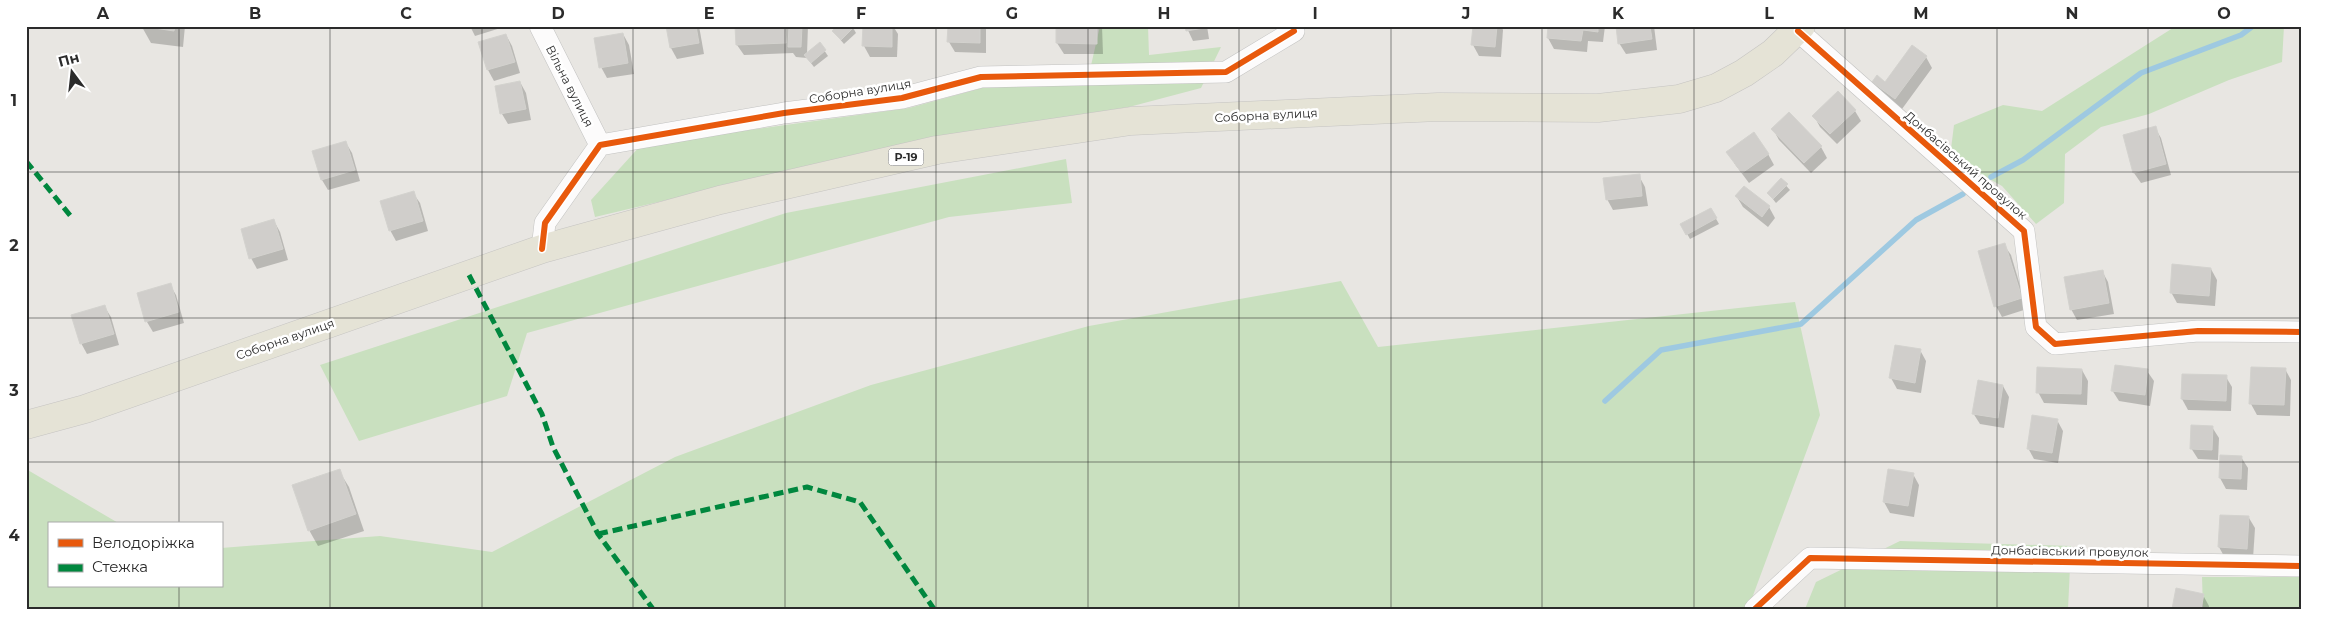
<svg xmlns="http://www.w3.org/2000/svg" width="2327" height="635" font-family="Montserrat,sans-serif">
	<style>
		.green { fill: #c9e0bf }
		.shadow { fill: #0003 }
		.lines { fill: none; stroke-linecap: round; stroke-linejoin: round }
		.stream { stroke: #9ec9e1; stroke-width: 5.5 }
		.building { fill: #d0cecb; stroke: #d3d2ce }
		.minor-casing { stroke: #c2c2c1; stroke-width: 22 }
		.major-casing { stroke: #c5c4c2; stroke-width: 29 }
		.minor { stroke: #fcfbfb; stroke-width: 21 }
		.major { stroke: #e5e3d6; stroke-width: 28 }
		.quiet { stroke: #00873e; stroke-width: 5; stroke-dasharray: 10 5; stroke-linecap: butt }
		.cycleway-casing { stroke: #fff; stroke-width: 9 }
		.cycleway { stroke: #e8590c; stroke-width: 6 }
		.grid { fill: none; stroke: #2b2b2b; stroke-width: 1; stroke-opacity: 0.55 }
		.labels { text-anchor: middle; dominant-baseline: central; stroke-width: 5; stroke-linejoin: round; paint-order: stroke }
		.shield { fill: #fff; stroke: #6b6b6b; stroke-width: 1 }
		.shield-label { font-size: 11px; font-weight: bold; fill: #2b2b2b }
		.street-label { font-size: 12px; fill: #2b2b2b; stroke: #fff }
		.neatline { fill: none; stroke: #2b2b2b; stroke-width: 2 }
		.grid-label { font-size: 16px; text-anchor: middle; font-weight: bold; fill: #2b2b2b }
	</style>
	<rect width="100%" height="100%" fill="#e8e6e2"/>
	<g class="green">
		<path d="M1100,26H1148L1149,55L1221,47L1201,88L1129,107L895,146L595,217L591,200L641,145L909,108L982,88L1087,83Z"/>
		<path d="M2176,26H2284L2282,62L2229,80L2149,114L2101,127L2065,154L2064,203L2036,224L2002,186L1950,157L1954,125L2003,105L2042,111Z"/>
		<path d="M1066,159L1072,203L949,217L527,333L507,396L359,441L320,365L786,213Z"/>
		<path d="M1341,281L1378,347L1795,302L1820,415L1748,609H26V469L120,524H49V586H221V548L380,536L492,552L675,457L871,385L1089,326Z"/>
		<path d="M1900,541L2071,546L2068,609H1805L1816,582Z"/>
		<path d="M2202,577H2301V609H2203Z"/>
	</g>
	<g class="shadow">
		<path d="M185,26L183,47L151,43L142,27Z"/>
		<path d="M470,26H507L475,36Z"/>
		<path d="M667,26H699L704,54L677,59L671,48Z"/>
		<path d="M737,26H808L807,54L820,44L828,56L814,67L807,58L796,57L793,53L744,55L737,45Z"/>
		<path d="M852,26L856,33L844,44L833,31Z"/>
		<path d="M864,26H893L898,34L897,57H870L864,46Z"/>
		<path d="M949,26H986V53L955,52L949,42Z"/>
		<path d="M1058,26H1102L1103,54H1064L1057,43Z"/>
		<path d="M1186,26H1207L1209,39L1193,41Z"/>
		<path d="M1474,26H1501L1503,30L1501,57L1479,56L1473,45Z"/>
		<path d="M1549,26H1605L1603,42L1588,41L1587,52L1554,49L1548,38Z"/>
		<path d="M1617,26H1654L1657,50L1626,54L1619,43Z"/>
		<path d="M623,34L629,45L634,74L607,78L601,67Z"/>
		<path d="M506,35L512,46L520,73L494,81L488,70L480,43Z"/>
		<path d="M1926,57L1932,68L1902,109L1879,93L1873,82L1886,84Z"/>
		<path d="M520,82L526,93L531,120L508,124L502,114Z"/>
		<path d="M1855,111L1861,121L1837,144L1820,127L1814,116Z"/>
		<path d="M1789,114L1821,147L1827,158L1811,173L1779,140L1773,129Z"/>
		<path d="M2155,128L2161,138L2171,175L2141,183L2134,173L2125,136Z"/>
		<path d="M346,143L352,153L360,181L328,190L322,180L314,152Z"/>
		<path d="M1768,154L1774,165L1749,183L1734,163Z"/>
		<path d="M1639,176L1645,187L1648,206L1613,210L1607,199Z"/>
		<path d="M1781,180L1790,190L1776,203L1768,193Z"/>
		<path d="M413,193L420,203L428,231L396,241L390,230Z"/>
		<path d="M1737,197L1769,207L1775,218L1768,227L1743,207Z"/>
		<path d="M1711,210L1719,224L1690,239L1682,225Z"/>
		<path d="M274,221L280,232L288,260L257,269L251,258Z"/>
		<path d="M2004,245L2011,255L2027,309L2002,317L1996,306Z"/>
		<path d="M2211,269L2217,280L2215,306L2177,303L2171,292Z"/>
		<path d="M2102,271L2108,282L2114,314L2077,320L2071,309Z"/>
		<path d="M170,285L176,295L184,323L153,332L147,322L138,294Z"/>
		<path d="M104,306L111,317L119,345L87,354L81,343Z"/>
		<path d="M1920,350L1926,361L1921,393L1897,389L1891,378Z"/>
		<path d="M2285,369L2291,380L2290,416L2257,415L2251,404Z"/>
		<path d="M2082,370L2088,381L2087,405L2044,403L2038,392Z"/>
		<path d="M2147,371L2154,381L2150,406L2119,401L2112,390Z"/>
		<path d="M2226,377L2232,387L2231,411L2188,410L2182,399Z"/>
		<path d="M2003,386L2009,397L2004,428L1980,424L1973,413Z"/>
		<path d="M2057,420L2063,431L2058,463L2034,459L2028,448Z"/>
		<path d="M2212,427L2219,438L2218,460L2198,459L2191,448Z"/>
		<path d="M2241,457L2248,468L2247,490L2226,489L2220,478Z"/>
		<path d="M339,471L349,487L364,531L318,546L309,530Z"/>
		<path d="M1913,474L1919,485L1914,517L1890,513L1884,502Z"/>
		<path d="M2249,518L2255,528L2253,559L2225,558L2219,547Z"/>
		<path d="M2203,595L2209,606V609H2173Z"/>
	</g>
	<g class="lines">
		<g class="stream">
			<path d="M1991,177L2023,160L2141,73L2241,35L2253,26"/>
			<path d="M1605,401L1661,350L1801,324L1916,220L1963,194"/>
		</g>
	</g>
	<g class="building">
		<path d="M141,26H175L174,31Z"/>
		<path d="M666,26H696L699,43L670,48Z"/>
		<path d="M735,26H785L786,43L736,45Z"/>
		<path d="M789,26H802L801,47H788Z"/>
		<path d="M837,26H854V27L841,40L832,31Z"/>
		<path d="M863,26H892V47L862,46Z"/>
		<path d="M948,26H980V43L947,42Z"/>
		<path d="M1056,26H1097V44L1056,43Z"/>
		<path d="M1185,26H1204V28L1186,31Z"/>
		<path d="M1473,26H1497L1495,47L1471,45Z"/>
		<path d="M1548,26H1598V32L1583,30L1581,41L1547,38Z"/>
		<path d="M1616,26H1650L1652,39L1618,44Z"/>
		<path d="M623,33L628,63L599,68L594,38Z"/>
		<path d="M506,34L515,62L487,70L478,42Z"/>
		<path d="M820,42L826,50L811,63L804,55Z"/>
		<path d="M1912,45L1927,56L1895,99L1872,82L1877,75L1885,82Z"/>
		<path d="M520,81L526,109L500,114L495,86Z"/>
		<path d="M1838,91L1856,110L1830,134L1812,116Z"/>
		<path d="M1789,112L1822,146L1804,163L1771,129Z"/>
		<path d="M2156,126L2166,164L2133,173L2123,135Z"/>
		<path d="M1754,132L1769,154L1742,173L1726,152Z"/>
		<path d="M346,141L355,170L321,180L312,151Z"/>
		<path d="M1640,174L1642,196L1606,200L1603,178Z"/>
		<path d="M1781,178L1788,184L1773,199L1767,193Z"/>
		<path d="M1744,186L1770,206L1762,217L1735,196Z"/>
		<path d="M414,191L423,221L389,231L380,201Z"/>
		<path d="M1711,208L1717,218L1686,235L1680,224Z"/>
		<path d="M274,219L283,249L249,259L241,229Z"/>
		<path d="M2005,243L2022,298L1994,307L1978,251Z"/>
		<path d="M2172,264L2211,268L2209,296L2170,293Z"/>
		<path d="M2103,270L2109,303L2070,310L2064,277Z"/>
		<path d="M171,283L179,312L145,322L137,293Z"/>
		<path d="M105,305L114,334L80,344L71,315Z"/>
		<path d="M1895,345L1921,349L1915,383L1889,378Z"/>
		<path d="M2115,365L2148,369L2145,395L2111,391Z"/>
		<path d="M2037,367L2082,369L2081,394L2036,393Z"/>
		<path d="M2251,367L2286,368L2284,405L2249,404Z"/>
		<path d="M2182,374L2227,375L2226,401L2181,399Z"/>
		<path d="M1978,380L2003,385L1998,418L1972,414Z"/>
		<path d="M2032,415L2058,419L2052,453L2027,449Z"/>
		<path d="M2191,425L2213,426L2212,450L2190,449Z"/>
		<path d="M2220,455L2242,456L2241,479L2219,478Z"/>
		<path d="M340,469L356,514L308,531L292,485Z"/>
		<path d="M1888,469L1914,473L1908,506L1883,502Z"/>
		<path d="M2220,515L2249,516L2247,549L2218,547Z"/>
		<path d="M2176,588L2204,594L2201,609H2172Z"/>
	</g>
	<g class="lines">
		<g class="minor-casing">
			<g id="minor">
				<path d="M540,26L600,145"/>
				<path d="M1798,31L2024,231L2036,327L2055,344L2198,331L2301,332"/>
				<path d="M542,249L545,223L600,145L784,113L902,98L981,77L1226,72L1294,31"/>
				<path d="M1755,609L1810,558L2301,566"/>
			</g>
		</g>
		<g class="major-casing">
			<path id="major" d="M26,425L85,409L542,249L720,200L937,150L1131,121L1438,107L1598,108L1679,99L1716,88L1744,73L1773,53L1801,26"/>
		</g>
		<use href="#minor" class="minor"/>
		<use href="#major" class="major"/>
		<g class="quiet">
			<path d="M26,161L73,219"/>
			<path d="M469,275L542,414L553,447L598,534L653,609"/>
			<path d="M598,534L807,487L860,502L934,609"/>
		</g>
		<g class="cycleway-casing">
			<g id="cycleway">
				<path d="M1798,31L2024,231L2036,327L2055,344L2198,331L2301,332"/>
				<path d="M542,249L545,223L600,145L784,113L902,98L981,77L1226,72L1294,31"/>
				<path d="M1755,609L1810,558L2301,566"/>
			</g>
		</g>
		<use href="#cycleway" class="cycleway"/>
	</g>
	<path class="grid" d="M179,26V524M330,26V609M482,26V609M633,26V609M785,26V609M936,26V609M1088,26V609M1239,26V609M1391,26V609M1542,26V609M1694,26V609M1845,26V609M1997,26V609M2148,26V609M26,172H2301M26,318H2301M26,462H2301M179,586V609"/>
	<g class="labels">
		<rect class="shield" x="888.5" y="148.5" width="35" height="17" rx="4"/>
		<g class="shield-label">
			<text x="906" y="157">Р-19</text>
		</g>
		<g class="street-label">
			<text transform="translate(570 86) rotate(63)">Вільна вулиця</text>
			<text transform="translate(860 91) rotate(-9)">Соборна вулиця</text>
			<text transform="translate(1266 115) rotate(-3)">Соборна вулиця</text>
			<text transform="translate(1966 165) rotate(41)">Донбасівський провулок</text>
			<text transform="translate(285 339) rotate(-19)">Соборна вулиця</text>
			<text transform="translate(2070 551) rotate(1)">Донбасівський провулок</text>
		</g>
	</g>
	<rect width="2327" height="635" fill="none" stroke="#ffffff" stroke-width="55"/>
	<rect x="48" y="522" width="175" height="65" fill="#ffffff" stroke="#aaaaaa"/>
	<rect x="58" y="539" width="25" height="8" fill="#e8590c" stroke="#aaaaaa"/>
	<text x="92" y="548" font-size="15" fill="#2b2b2b">Велодоріжка</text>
	<rect x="58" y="564" width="25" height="8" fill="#00873e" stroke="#aaaaaa"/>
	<text x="92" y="572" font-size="15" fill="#2b2b2b">Стежка</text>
	<g transform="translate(72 72) rotate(345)" stroke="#ffffff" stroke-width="4" paint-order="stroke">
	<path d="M0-4L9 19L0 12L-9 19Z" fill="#2b2b2b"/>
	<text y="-8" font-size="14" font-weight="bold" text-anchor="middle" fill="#2b2b2b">Пн</text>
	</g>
	<rect x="28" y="28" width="2272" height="580" class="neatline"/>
	<g class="grid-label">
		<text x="103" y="19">A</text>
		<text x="255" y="19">B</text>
		<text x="406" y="19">C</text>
		<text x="558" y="19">D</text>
		<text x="709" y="19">E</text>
		<text x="861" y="19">F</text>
		<text x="1012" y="19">G</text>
		<text x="1164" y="19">H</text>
		<text x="1315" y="19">I</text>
		<text x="1466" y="19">J</text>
		<text x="1618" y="19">K</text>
		<text x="1769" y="19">L</text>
		<text x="1921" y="19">M</text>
		<text x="2072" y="19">N</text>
		<text x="2224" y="19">O</text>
		<text x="14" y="106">1</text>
		<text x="14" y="251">2</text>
		<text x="14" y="396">3</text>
		<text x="14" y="541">4</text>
	</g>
</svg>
